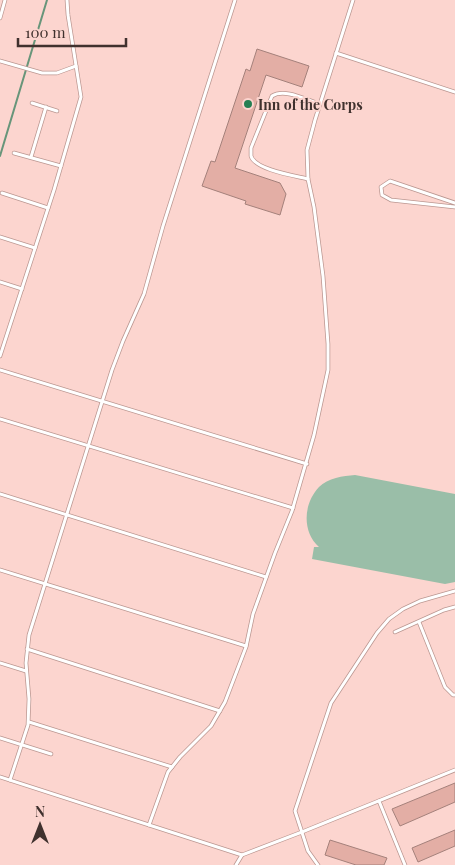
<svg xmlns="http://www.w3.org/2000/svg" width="455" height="865" font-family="'Playfair Display',serif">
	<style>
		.pitch { fill: #9abea8 }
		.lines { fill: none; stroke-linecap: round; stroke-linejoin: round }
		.stream { stroke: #68957a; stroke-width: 2 }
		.building { fill: #e3aea5; stroke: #a4817b }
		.lane-casing { stroke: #bb9791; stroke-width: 4.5 }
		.lane { stroke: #fff; stroke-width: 3 }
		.poi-dot { fill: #267f53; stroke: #fcd5cf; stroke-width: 2 }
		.labels { text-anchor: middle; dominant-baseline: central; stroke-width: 4; stroke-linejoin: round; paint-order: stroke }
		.poi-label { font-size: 14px; font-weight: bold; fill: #40312e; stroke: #fcd5cf; text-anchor: start }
	</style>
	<rect width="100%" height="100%" fill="#fcd5cf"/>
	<path class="pitch" d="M355,475L455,494V582L445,584L312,559L314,547H319C302,532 303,504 319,487C328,478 343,476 355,475Z"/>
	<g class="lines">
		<path class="stream" d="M0,156L47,0"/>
	</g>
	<g class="building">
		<path d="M257,49L309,66L302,87L266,75L235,168L280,183L286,194L280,215L245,204L246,201L202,186L211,161L215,162L246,69L250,71Z"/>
		<path d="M455,783V802L400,826L392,809Z"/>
		<path d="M455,830V846L418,862L412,848Z"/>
		<path d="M330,840L387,858L384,865H356L325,855Z"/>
	</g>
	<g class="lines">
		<g class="lane-casing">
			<g id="lane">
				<path d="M0,18L5,0"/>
				<path d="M336,53L455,92"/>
				<path d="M0,61L42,73H57L76,66"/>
				<path d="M32,103L57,111"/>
				<path d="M14,153L61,166"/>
				<path d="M31,157L46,107"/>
				<path d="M308,179C296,176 255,170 251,156C251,156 251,149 251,148L272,96C285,88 306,100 320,104"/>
				<path d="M2,193L48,208"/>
				<path d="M455,203L390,181L381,187L382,195L391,200L455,207"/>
				<path d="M0,237L35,248"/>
				<path d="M0,282L22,289"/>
				<path d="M0,356L54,190L81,97L68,15L67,0"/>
				<path d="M0,370L307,464"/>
				<path d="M0,419L293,508"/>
				<path d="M0,494L266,577"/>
				<path d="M0,570L246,646"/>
				<path d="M419,622L445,687L453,695H455"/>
				<path d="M395,632L444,610L455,607"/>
				<path d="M27,649L220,711"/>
				<path d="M0,663L26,671"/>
				<path d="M29,722L172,767"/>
				<path d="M0,738L51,754"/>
				<path d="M0,777L242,855L302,832L455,770"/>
				<path d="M10,780L28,725L29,699L26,663L29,635L112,370L123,341L144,294L163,226L235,0"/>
				<path d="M379,801L405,865"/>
				<path d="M149,825L168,772L180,757L211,726L225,702L246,647L253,614L275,553L292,511L314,435L328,370V344L323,276L314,207L308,179L307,150L315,120L353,0"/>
				<path d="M236,865L242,855"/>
				<path d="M318,865L308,851L295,811L331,703L377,633L389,619L403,609L420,601L455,591"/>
			</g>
		</g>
		<use href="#lane" class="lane"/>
	</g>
	<circle class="poi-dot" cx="248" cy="104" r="5"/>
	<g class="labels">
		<g class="poi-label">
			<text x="258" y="104">Inn of the Corps</text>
		</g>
	</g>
	<g transform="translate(40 825)" stroke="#fcd5cf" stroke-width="4" paint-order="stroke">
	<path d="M0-4L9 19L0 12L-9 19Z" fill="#40312e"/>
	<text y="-8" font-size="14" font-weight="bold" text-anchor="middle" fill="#40312e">N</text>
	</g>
	<path d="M18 38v8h108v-8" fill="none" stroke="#40312e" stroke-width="2.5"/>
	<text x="25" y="38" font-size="15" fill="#40312e" stroke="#fcd5cf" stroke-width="4" paint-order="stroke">100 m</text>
</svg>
